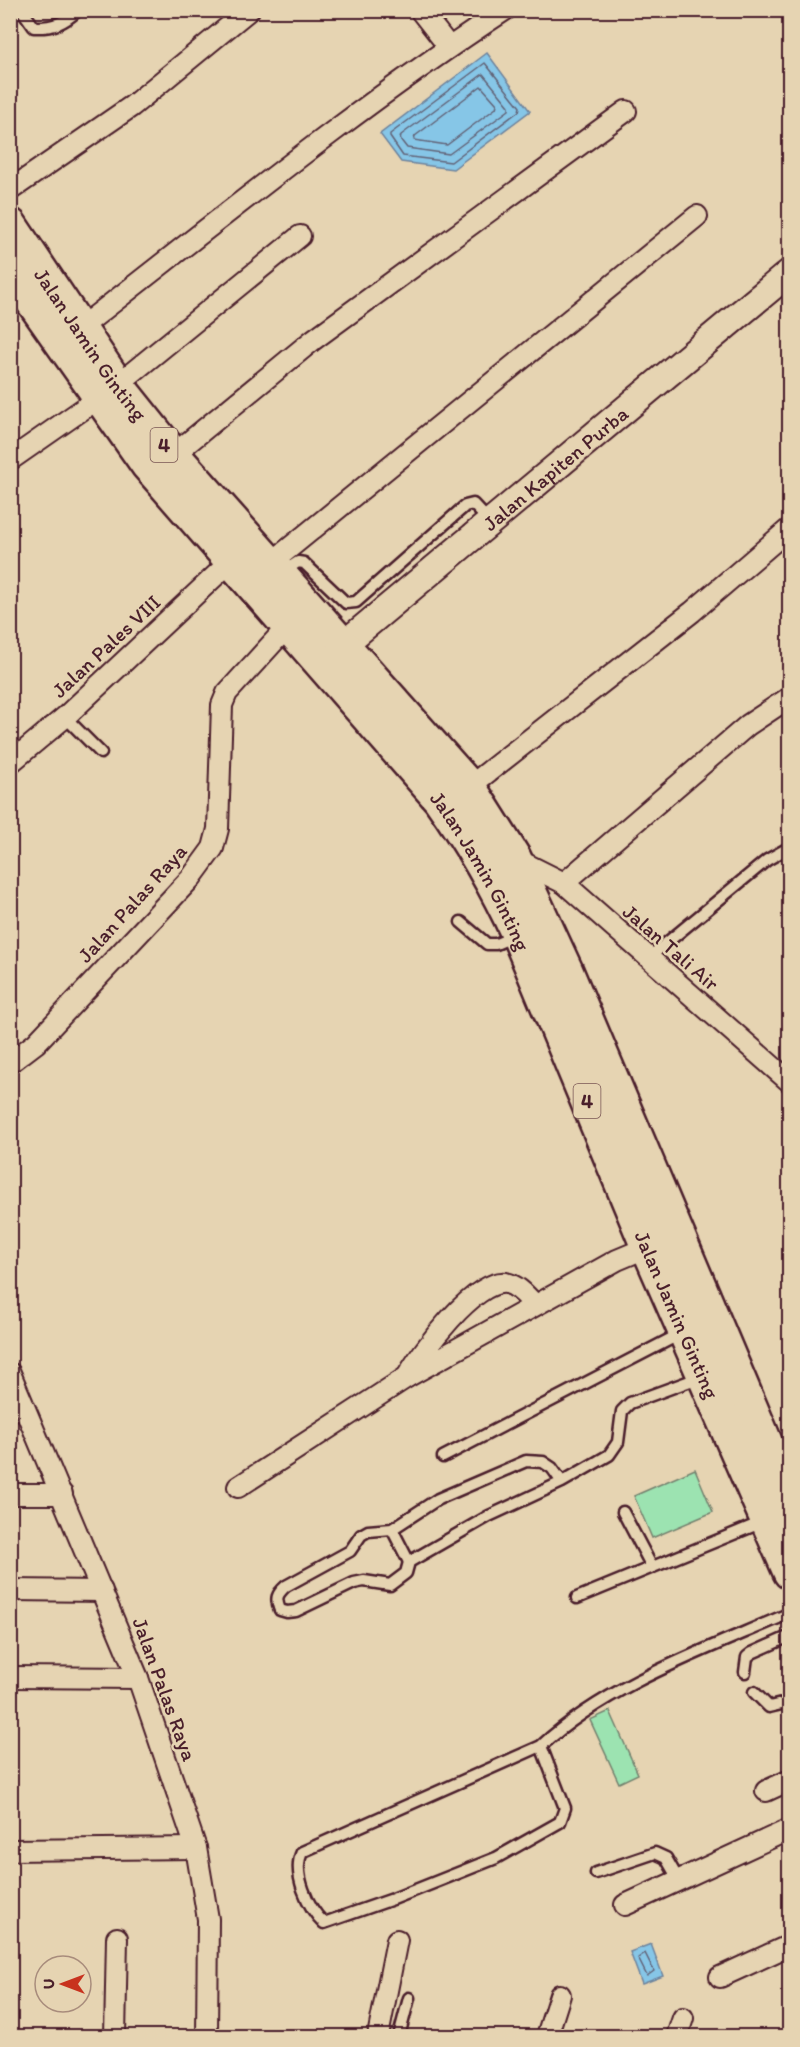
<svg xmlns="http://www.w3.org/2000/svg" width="800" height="2047" font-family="Itim,sans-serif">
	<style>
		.green { fill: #9ce3b1; stroke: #73816e; stroke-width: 1.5 }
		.water { fill: #86c6e7; stroke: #6e839c; stroke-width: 1.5 }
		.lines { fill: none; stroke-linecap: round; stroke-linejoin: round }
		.shore { stroke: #626276; stroke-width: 1.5 }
		.service-casing { stroke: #4a1f2b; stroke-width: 15 }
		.minor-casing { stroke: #4a1f2b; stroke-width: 24 }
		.tertiary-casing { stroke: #4a1f2b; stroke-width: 30 }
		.trunk-casing { stroke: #4a1f2b; stroke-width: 38 }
		.service { stroke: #e6d4b2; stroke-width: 10 }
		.minor { stroke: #e6d4b2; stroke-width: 20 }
		.tertiary { stroke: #e6d4b2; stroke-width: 26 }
		.trunk { stroke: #e6d4b2; stroke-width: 33 }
		.labels { text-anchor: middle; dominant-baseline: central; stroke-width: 5; stroke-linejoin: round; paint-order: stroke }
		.shield { fill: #e6d4b2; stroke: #795554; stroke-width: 1.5 }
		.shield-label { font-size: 20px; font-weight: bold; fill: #4a1f2b }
		.street-label { font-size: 21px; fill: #4a1f2b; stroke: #e6d4b2 }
	</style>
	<rect width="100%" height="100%" fill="#e6d4b2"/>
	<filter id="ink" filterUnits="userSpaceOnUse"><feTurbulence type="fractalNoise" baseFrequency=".0167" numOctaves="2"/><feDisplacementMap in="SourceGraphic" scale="12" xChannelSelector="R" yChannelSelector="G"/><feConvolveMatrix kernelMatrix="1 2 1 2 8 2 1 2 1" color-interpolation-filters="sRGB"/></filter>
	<g filter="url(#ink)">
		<g class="green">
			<path d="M695,1469L713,1512L652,1538L634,1496Z"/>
			<path d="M610,1711L638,1774L619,1783L590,1720Z"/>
		</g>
		<g class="water">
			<path d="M487,53L530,111L453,169L401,162L380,134Z"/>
			<path d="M651,1944L663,1976L642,1984L630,1952Z"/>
		</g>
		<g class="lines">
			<g class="shore">
				<path d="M485,63L520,107L519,111L451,162L403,156L390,137V134Z"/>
				<path d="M483,74L509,106V110L449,154L407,148L400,139L401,135Z"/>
				<path d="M481,86L497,104L496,108L447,145L414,140L415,136Z"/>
				<path d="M645,1953L654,1971L647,1976L638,1958Z"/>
			</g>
			<g class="service-casing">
				<g id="service">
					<path d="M22,10L34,27C53,28 64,23 78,10"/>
					<path d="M281,573L298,562L304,563L346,603L356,602L465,506L473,504L490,522"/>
					<path d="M65,717L101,753"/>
					<path d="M461,922L487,944H496L515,936"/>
					<path d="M647,959L767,860L790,847"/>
					<path d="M443,1457L682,1333"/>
					<path d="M562,1482L552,1468L543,1462L526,1461L438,1499L392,1529L368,1531L361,1535L350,1551L286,1586C277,1594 275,1598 280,1610L287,1612L296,1611L354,1583L364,1581L390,1585L406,1573L409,1562L489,1516L562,1482L609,1455L618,1442L622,1411L630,1403L701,1377"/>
					<path d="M623,1512L652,1567"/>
					<path d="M392,1529L409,1562"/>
					<path d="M577,1598L765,1521"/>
					<path d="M745,1672L747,1657L752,1653L790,1636"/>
					<path d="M754,1692L769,1707L790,1702"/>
					<path d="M541,1746L565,1808L560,1822L496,1858L393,1899L324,1923C308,1908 292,1873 302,1852L541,1746C610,1683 706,1650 790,1613"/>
					<path d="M596,1873L655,1853L666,1858L678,1879"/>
					<path d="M399,2036L409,1998"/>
				</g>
			</g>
			<g class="minor-casing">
				<g id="minor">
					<path d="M420,10L449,47"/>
					<path d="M10,190L132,106L249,10"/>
					<path d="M80,328C219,220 357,107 505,10"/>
					<path d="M117,385L300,236"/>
					<path d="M173,455L313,340L626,111"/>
					<path d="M10,460L99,398"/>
					<path d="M271,563L697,216"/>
					<path d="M10,763L65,717L231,561"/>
					<path d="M469,787L692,612L790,528"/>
					<path d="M516,859L564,883L790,1082"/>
					<path d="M564,883L748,725L790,697"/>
					<path d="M10,1060L15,1059L36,1043L191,878L213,848L218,829L222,705L227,693L289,625"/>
					<path d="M10,1373L138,1678L196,1848L208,1919L207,2036"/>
					<path d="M407,1377C421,1352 475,1279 506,1283C518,1285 527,1297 535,1305"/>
					<path d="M238,1487L407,1377L617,1260L648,1247"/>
					<path d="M10,1494H62"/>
					<path d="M10,1590L102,1591"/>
					<path d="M10,1677L138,1678"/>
					<path d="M766,1791L790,1780"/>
					<path d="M10,1850L196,1848"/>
					<path d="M625,1905L790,1829"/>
					<path d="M720,1977L790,1945"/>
					<path d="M115,2036L117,1938"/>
					<path d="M378,2036L397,1940"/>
					<path d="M547,2036L560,1995"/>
					<path d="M677,2036L683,2018"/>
				</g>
			</g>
			<g class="tertiary-casing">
				<g id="tertiary">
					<path id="s1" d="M331,658L344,644L790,272"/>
				</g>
			</g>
			<g class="trunk-casing">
				<g id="trunk">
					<path id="s2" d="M10,225L117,385L173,455L469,787L514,858L566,971L790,1501"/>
					<path id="s3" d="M10,269L148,465L440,799C471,843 496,886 518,934L648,1247L790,1572"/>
				</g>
			</g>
			<use href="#service" class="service"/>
			<use href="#minor" class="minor"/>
			<use href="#tertiary" class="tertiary"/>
			<use href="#trunk" class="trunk"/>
		</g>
	</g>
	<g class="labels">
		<g class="shield">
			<rect x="150.5" y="428" width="27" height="34" rx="4.5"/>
			<rect x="573.5" y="1084" width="27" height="34" rx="4.5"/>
		</g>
		<g class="shield-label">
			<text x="164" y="445">4</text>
			<text x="587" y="1101">4</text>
		</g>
		<g class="street-label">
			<text stroke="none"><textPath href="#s2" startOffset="144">Jalan Jamin Ginting</textPath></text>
			<text stroke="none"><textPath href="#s1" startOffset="294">Jalan Kapiten Purba</textPath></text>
			<text transform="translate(106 646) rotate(-43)">Jalan Pales VIII</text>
			<text stroke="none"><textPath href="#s3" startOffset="766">Jalan Jamin Ginting</textPath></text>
			<text transform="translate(132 903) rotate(-48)">Jalan Palas Raya</text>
			<text transform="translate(671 947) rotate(41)">Jalan Tali Air</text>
			<text stroke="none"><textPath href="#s3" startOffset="1252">Jalan Jamin Ginting</textPath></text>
			<text transform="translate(165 1689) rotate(70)">Jalan Palas Raya</text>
		</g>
	</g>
	<rect width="800" height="2047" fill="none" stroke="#e6d4b2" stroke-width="36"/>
	<rect x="18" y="18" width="764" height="2011" fill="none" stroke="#4a1f2b" stroke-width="2" filter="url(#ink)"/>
	<g transform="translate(63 1984) rotate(270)"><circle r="28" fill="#e6d4b2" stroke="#a88c7c" stroke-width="1.5"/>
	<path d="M0-4.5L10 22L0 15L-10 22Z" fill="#c8321e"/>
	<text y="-9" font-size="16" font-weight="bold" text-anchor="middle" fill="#4a1f2b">U</text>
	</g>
</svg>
